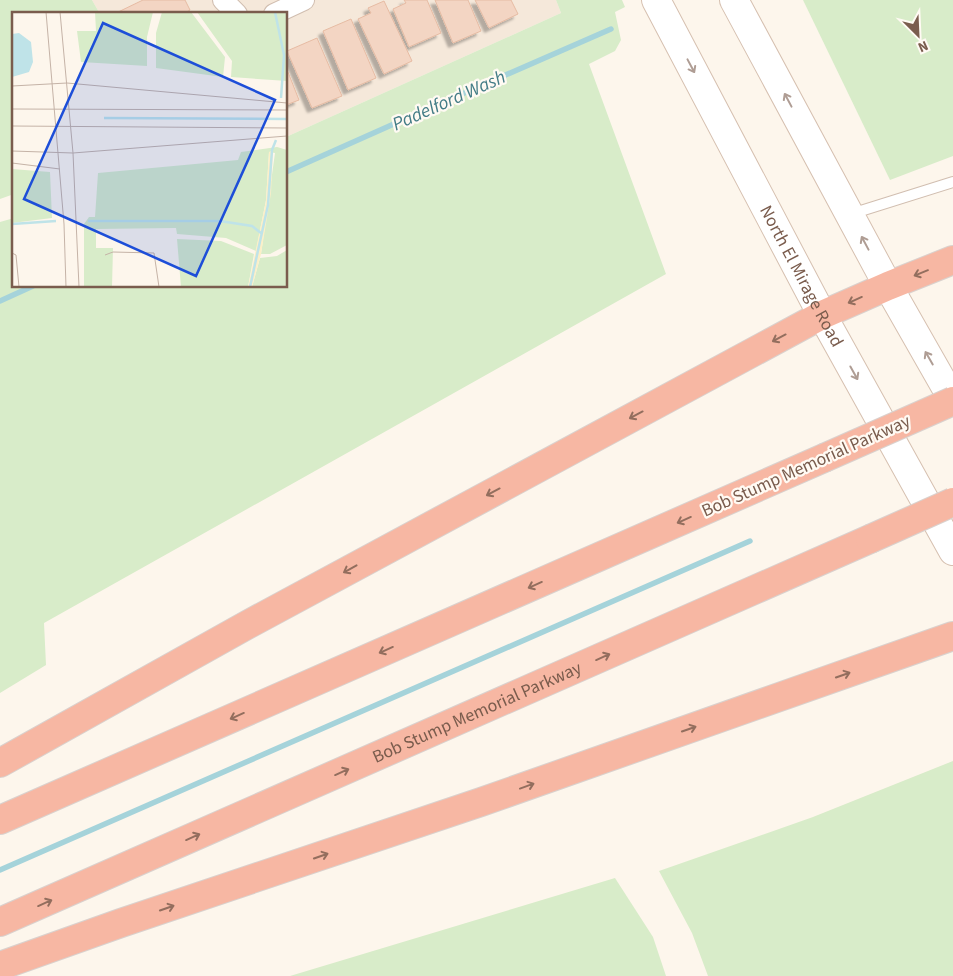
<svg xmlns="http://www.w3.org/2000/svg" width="953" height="976" font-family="'Source Sans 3',sans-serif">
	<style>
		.residential { fill: #f5e8da }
		.green { fill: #d8ecc9 }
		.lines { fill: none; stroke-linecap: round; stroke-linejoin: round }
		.stream { stroke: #a5d3da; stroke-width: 5.5 }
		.building { fill: #f3d5c3; stroke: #e6bba3; filter: url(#shadow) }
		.service-casing { stroke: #d1beb0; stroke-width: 12 }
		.minor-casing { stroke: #d1beb0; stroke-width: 22 }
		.secondary-casing { stroke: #d6c0b0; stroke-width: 30 }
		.motorway-casing { stroke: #dad1cd; stroke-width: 30 }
		.service { stroke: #fff; stroke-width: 10 }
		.minor { stroke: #fff; stroke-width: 20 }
		.secondary { stroke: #fff; stroke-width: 28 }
		.motorway { stroke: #f7b7a3; stroke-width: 28 }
		.motorway-bridge-casing { stroke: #dad1cd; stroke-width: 30; stroke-linecap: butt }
		.motorway-bridge { stroke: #f7b7a3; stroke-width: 28 }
		.oneway { stroke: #af9d94 }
		.oneway2 { stroke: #936e5e }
		.labels { text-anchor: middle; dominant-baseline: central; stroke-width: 4.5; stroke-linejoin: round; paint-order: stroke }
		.street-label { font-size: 18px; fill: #7a5c4d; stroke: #fffaf3 }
		.water-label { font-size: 19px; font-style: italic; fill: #437c86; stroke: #fffaf3 }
		.inset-river { fill: none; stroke: #bfe3e8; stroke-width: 2.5 }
		.inset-road { fill: none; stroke: #c5b3a7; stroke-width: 1 }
		.view { fill: #1d4ed8; fill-opacity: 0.15; stroke: #1d4ed8; stroke-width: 2.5 }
		.inset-edge { fill: none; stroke: #7a5c4d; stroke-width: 2.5 }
	</style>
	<defs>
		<filter id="shadow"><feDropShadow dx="-4.5" dy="4.5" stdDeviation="1" flood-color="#0004"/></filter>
	</defs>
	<rect width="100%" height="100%" fill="#fdf6ec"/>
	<path class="residential" d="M92,0H556L561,13L286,137V14H100Z"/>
	<g class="green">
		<path d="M0,0H92L100,14H14V194L0,199Z"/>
		<path d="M556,0H622L625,7L615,12L621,40L615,51L589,64L666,274L44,623L46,665L0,693V222L14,218V286H286V137L561,13Z"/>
		<path d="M803,0H953V156L890,180Z"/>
		<path d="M953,761V976H708L692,933L659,871L813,817Z"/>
		<path d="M615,878L653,937L666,976H290Z"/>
	</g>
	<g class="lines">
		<g class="stream">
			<path d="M286,172L414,115L611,29"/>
			<path d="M0,301L33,286"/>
			<path d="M0,870L750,541"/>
		</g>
	</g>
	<g class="building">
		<path d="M143,0H185L190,10L183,14H114Z"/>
		<path d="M404,0H427L441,33L409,47L393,9L406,3Z"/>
		<path d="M435,0H468L481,31L453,43Z"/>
		<path d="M475,0H511L518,14L489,28Z"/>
		<path d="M384,1L412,61L384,74L358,19L371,13L368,8Z"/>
		<path d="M351,19L376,78L348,90L323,31Z"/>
		<path d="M317,38L342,96L312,108L287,51Z"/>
		<path d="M286,67L299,100L286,105Z"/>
	</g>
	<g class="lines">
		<g class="service-casing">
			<path id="service" d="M851,214L953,182"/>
		</g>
		<g class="minor-casing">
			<g id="minor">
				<path d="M223,0L237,14"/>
				<path d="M274,14L304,0"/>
			</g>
		</g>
		<g class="secondary-casing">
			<g id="secondary">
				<path id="s1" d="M656,0L822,315L953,551"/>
				<path d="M734,0L888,286L953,400"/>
			</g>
		</g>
		<g class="motorway-casing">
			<g id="motorway">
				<path d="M0,763L247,625L822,315L888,286L953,260"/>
				<path d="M0,820L824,458"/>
				<path id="s2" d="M0,922L870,539"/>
				<path d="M0,966L121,923L481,802L953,636"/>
			</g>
		</g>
		<use href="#service" class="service"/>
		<use href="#minor" class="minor"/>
		<use href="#secondary" class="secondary"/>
		<use href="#motorway" class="motorway"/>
		<g class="motorway-bridge-casing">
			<g id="motorway-bridge">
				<path d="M824,458L953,401"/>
				<path d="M870,539L953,502"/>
			</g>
		</g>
		<use href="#motorway-bridge" class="motorway-bridge"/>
	</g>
	<defs><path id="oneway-shaft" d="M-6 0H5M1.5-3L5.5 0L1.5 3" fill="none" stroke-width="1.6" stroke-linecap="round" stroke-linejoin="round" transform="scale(1.25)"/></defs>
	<g class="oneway">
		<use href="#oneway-shaft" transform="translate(691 66) rotate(62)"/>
		<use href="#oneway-shaft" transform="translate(788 100) rotate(-118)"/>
		<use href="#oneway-shaft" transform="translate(865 243) rotate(-118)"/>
		<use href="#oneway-shaft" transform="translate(929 358) rotate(-120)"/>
		<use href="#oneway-shaft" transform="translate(854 373) rotate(61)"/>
	</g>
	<g class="oneway2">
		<use href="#oneway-shaft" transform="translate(921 273) rotate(158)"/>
		<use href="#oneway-shaft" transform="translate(855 300) rotate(156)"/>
		<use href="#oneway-shaft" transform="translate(779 338) rotate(152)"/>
		<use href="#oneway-shaft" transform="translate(636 415) rotate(152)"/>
		<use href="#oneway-shaft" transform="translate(493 492) rotate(152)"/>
		<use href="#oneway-shaft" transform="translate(684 520) rotate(156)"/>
		<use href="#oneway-shaft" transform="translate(350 569) rotate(151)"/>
		<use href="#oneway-shaft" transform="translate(535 585) rotate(156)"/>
		<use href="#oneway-shaft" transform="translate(386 650) rotate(156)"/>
		<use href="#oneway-shaft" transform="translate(603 657) rotate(-24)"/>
		<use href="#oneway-shaft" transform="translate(843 675) rotate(-19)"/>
		<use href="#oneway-shaft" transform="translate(237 716) rotate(156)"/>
		<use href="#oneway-shaft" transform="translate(689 729) rotate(-19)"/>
		<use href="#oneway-shaft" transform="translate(342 772) rotate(-24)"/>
		<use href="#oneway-shaft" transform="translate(527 786) rotate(-20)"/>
		<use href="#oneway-shaft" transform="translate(193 837) rotate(-24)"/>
		<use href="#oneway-shaft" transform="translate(321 856) rotate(-19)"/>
		<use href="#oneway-shaft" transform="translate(45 903) rotate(-24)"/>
		<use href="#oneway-shaft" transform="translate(167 908) rotate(-19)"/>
	</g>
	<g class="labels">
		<g class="street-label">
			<text stroke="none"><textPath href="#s1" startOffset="312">North El Mirage Road</textPath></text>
			<text transform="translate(806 466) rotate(-24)">Bob Stump Memorial Parkway</text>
			<text stroke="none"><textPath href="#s2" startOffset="521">Bob Stump Memorial Parkway</textPath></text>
		</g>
		<g class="water-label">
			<text transform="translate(449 101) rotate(-24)">Padelford Wash</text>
		</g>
	</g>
	<g transform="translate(12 12)">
		<rect width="275" height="275" fill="#fdf6ec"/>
		<path d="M83,0H141L135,25V54L69,50L65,19H84ZM150,0H179L213,45L211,65L144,56V21ZM275,0V69L219,65L220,49L185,0ZM265,135L275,138V233L258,242H249L263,141L257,140L254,188L244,239L214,226L165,222L164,216L84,217V236H101L100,275H72V212L77,205H83L86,161L226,148L229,140ZM0,157L38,160L40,206L0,211ZM165,227L209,229L242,242L236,275H169ZM275,238V275H240L248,246L265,244Z" fill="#d8ecc9"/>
		<path d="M261,138L259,181L249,242L240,275H236L254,189L257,140Z" fill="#fcefc7"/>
		<path d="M7,21L19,30L21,50L17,60L0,65V22Z" fill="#bfe3e8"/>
		<path class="inset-river" d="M263,0L272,43L269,86M92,106L275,107M76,209H208L240,214L249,221M0,212L44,209M238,275L256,193L260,138L264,128"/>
		<path class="inset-road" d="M34,0L52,212L54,275M48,0L61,141L67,275M0,74L55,71L275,91M0,97L275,98M0,114L275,116M0,139L61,141L275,124M0,151L48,157M0,241L4,243L7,275M93,243L101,240L142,241L147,275"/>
		<path class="view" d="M91,11L263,88L184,264L12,187Z"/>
		<rect width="275" height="275" class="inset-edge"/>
	</g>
	<g transform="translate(918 35) rotate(156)" stroke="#fffaf3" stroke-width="4" paint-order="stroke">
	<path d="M0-4L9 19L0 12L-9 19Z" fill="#7a5c4d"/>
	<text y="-8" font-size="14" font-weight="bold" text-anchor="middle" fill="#7a5c4d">N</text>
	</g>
</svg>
